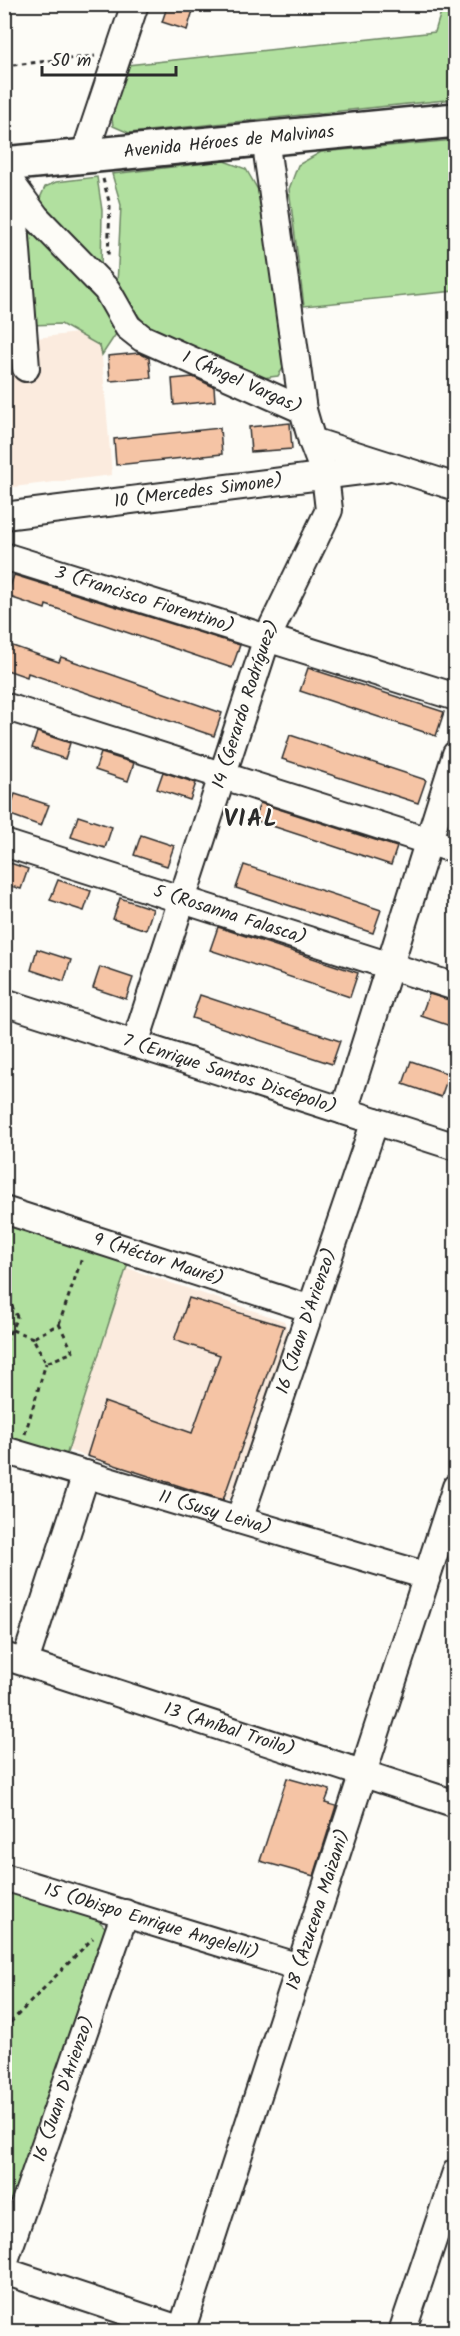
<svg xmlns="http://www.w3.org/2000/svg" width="460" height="2336" font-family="Kalam,sans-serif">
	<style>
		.built { fill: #fbebde }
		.green { fill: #b1e09f; stroke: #6e8665; stroke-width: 1.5 }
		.building { fill: #f5c4a5; stroke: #2b2b2b; stroke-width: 1.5 }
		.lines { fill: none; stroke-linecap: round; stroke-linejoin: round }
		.minor-casing { stroke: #2b2b2b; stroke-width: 30 }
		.major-casing { stroke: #2b2b2b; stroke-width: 38 }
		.path { stroke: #2b2b2b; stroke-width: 3; stroke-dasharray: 4.5 4.5; stroke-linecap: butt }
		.minor { stroke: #fdfcf7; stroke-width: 26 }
		.major { stroke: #fdfcf7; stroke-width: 33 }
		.labels { text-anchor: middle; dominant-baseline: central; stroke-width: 4.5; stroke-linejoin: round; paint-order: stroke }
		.street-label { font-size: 18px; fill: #2b2b2b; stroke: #fdfcf7 }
		.district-label { font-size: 24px; font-weight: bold; letter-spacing: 1.5px; fill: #2b2b2b; stroke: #fdfcf7 }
	</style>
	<rect width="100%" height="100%" fill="#fdfcf7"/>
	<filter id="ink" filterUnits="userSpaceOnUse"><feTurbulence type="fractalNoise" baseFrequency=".0167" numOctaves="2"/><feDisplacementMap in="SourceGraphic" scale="12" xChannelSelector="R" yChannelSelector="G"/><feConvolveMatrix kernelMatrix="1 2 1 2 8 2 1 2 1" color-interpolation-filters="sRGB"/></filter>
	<g filter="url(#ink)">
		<g class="built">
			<path d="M77,333L101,346L112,475L5,488L4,342Z"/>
			<path d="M127,1268L284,1321L290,1336L236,1495L222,1502L68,1450Z"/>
		</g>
		<g class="green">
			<path d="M443,5H455V99L129,133L113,126L111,111L127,65L435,32Z"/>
			<path d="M455,140V291L304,306L289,189L298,165L321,152Z"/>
			<path d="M224,161L246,169L258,190L285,365L278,376L262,378L147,328L117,285L121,205L112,174Z"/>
			<path d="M97,177L102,210L101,274L44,215L40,198L45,187L56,182Z"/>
			<path d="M30,223L99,295L120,328L102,355L100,346L61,324L30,325L23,224Z"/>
			<path d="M5,1221L129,1260L66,1456L5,1435Z"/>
			<path d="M5,1885L90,1913L105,1927L107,1948L5,2224Z"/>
		</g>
		<g class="building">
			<path d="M168,4H195L187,30L162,22Z"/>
			<path d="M139,353L149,358L151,378L110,381L108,356Z"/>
			<path d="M193,377L214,387L215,401L174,405L172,379Z"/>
			<path d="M290,423L292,449L251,452L249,427Z"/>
			<path d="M220,428L222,454L116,465L114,439Z"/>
			<path d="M14,575L240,645L232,668L46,605L45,609L7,596Z"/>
			<path d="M4,643L59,662L61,657L222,713L214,736L28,673L27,677L4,669Z"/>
			<path d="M308,668L444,712L436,736L300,691Z"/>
			<path d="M37,732L70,743L65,759L32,748Z"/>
			<path d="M290,735L426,780L418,803L282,759Z"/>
			<path d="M101,753L134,763L128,781L95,770Z"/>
			<path d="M163,772L196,783L190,800L157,789Z"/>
			<path d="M15,794L49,805L41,826L8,814Z"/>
			<path d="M260,803L397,847L391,865L254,820Z"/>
			<path d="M78,816L112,827L105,848L71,837Z"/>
			<path d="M141,835L174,846L167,866L134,855Z"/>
			<path d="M4,861L28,869L21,889L4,884Z"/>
			<path d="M244,865L381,910L373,933L236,888Z"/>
			<path d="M58,880L91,891L84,911L50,900Z"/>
			<path d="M120,898L153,909L146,930L113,919Z"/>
			<path d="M218,927L358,973L350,997L210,950Z"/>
			<path d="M37,949L71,960L64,981L31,970Z"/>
			<path d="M100,967L133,978L126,999L93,988Z"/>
			<path d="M429,994L456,1002V1028L421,1016Z"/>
			<path d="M200,995L340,1041L332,1064L192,1018Z"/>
			<path d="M411,1061L449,1074L441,1097L403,1084Z"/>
			<path d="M189,1298L284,1326L223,1500L87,1456L104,1402L192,1433L220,1355L174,1340Z"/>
			<path d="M287,1778L330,1790L325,1803L336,1806L314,1876L260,1861Z"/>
		</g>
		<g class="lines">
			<g class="minor-casing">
				<g id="minor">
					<path d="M265,138L303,410"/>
					<path d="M84,156L135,4"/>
					<path id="s1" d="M4,173L36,217L107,290L128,327L142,338L303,410L312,441L456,487"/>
					<path d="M12,184L26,368"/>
					<path id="s2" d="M4,516L385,468"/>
					<path id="s3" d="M4,556L456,697"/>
					<path d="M4,706L456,850"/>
					<path id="s4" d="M4,843L456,987"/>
					<path id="s5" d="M4,1002L456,1147"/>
					<path id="s6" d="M135,1044L267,638L329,510L325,475L312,441"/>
					<path d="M344,1111L456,754"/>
					<path id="s7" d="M4,1210L311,1309"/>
					<path id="s8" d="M4,1450L427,1576"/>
					<path id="s9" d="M239,1520L375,1121"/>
					<path id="s10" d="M4,1656L456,1804"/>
					<path d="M25,1662L86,1474"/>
					<path id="s11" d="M4,1877L299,1967"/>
					<path id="s12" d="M4,2263L125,1913"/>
					<path d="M4,2271L182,2330"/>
					<path id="s13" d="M181,2332L456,1487"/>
					<path d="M402,2332L456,2172"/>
				</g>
			</g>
			<g class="major-casing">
				<g id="major">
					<path id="s14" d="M4,164L456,120"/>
				</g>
			</g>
			<g class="path">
				<path d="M4,66L95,56"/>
				<path d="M103,179L110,205L108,258"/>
				<path d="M4,1289L17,1317L4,1346"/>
				<path d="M59,1324L73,1352L46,1363L33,1338Z"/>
				<path d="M59,1324L82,1258"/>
				<path d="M12,1330L33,1338"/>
				<path d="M25,1434L46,1363"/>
				<path d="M4,2029L93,1938"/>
			</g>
			<use href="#minor" class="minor"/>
			<use href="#major" class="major"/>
		</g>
	</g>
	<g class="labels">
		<g class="street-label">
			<text stroke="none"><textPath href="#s14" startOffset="226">Avenida Héroes de Malvinas</textPath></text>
			<text stroke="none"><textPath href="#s1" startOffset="326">1 (Ángel Vargas)</textPath></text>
			<text stroke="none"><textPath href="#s2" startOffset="196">10 (Mercedes Simone)</textPath></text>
			<text stroke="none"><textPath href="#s3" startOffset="147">3 (Francisco Fiorentino)</textPath></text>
			<text stroke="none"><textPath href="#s6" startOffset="357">14 (Gerardo Rodríguez)</textPath></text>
			<text stroke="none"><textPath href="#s4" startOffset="237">5 (Rosanna Falasca)</textPath></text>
			<text stroke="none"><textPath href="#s5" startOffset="237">7 (Enrique Santos Discépolo)</textPath></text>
			<text stroke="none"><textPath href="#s7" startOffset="162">9 (Héctor Mauré)</textPath></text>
			<text stroke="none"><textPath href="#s9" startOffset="210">16 (Juan D'Arienzo)</textPath></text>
			<text stroke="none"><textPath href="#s8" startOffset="220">11 (Susy Leiva)</textPath></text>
			<text stroke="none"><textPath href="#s10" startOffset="237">13 (Aníbal Troilo)</textPath></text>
			<text stroke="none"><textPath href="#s13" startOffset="444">18 (Azucena Maizani)</textPath></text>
			<text stroke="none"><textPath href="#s11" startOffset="154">15 (Obispo Enrique Angelelli)</textPath></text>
			<text stroke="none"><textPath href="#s12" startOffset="184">16 (Juan D'Arienzo)</textPath></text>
		</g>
		<g class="district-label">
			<text x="251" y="819">VIAL</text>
		</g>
	</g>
	<rect width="460" height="2336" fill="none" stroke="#fdfcf7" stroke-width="24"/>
	<rect x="12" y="12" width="436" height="2312" fill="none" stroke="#2b2b2b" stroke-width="2" filter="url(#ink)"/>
	<path d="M42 66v9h134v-9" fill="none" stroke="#2b2b2b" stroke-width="3"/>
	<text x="51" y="66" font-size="18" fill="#2b2b2b" stroke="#fdfcf7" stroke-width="4.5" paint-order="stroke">50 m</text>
</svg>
